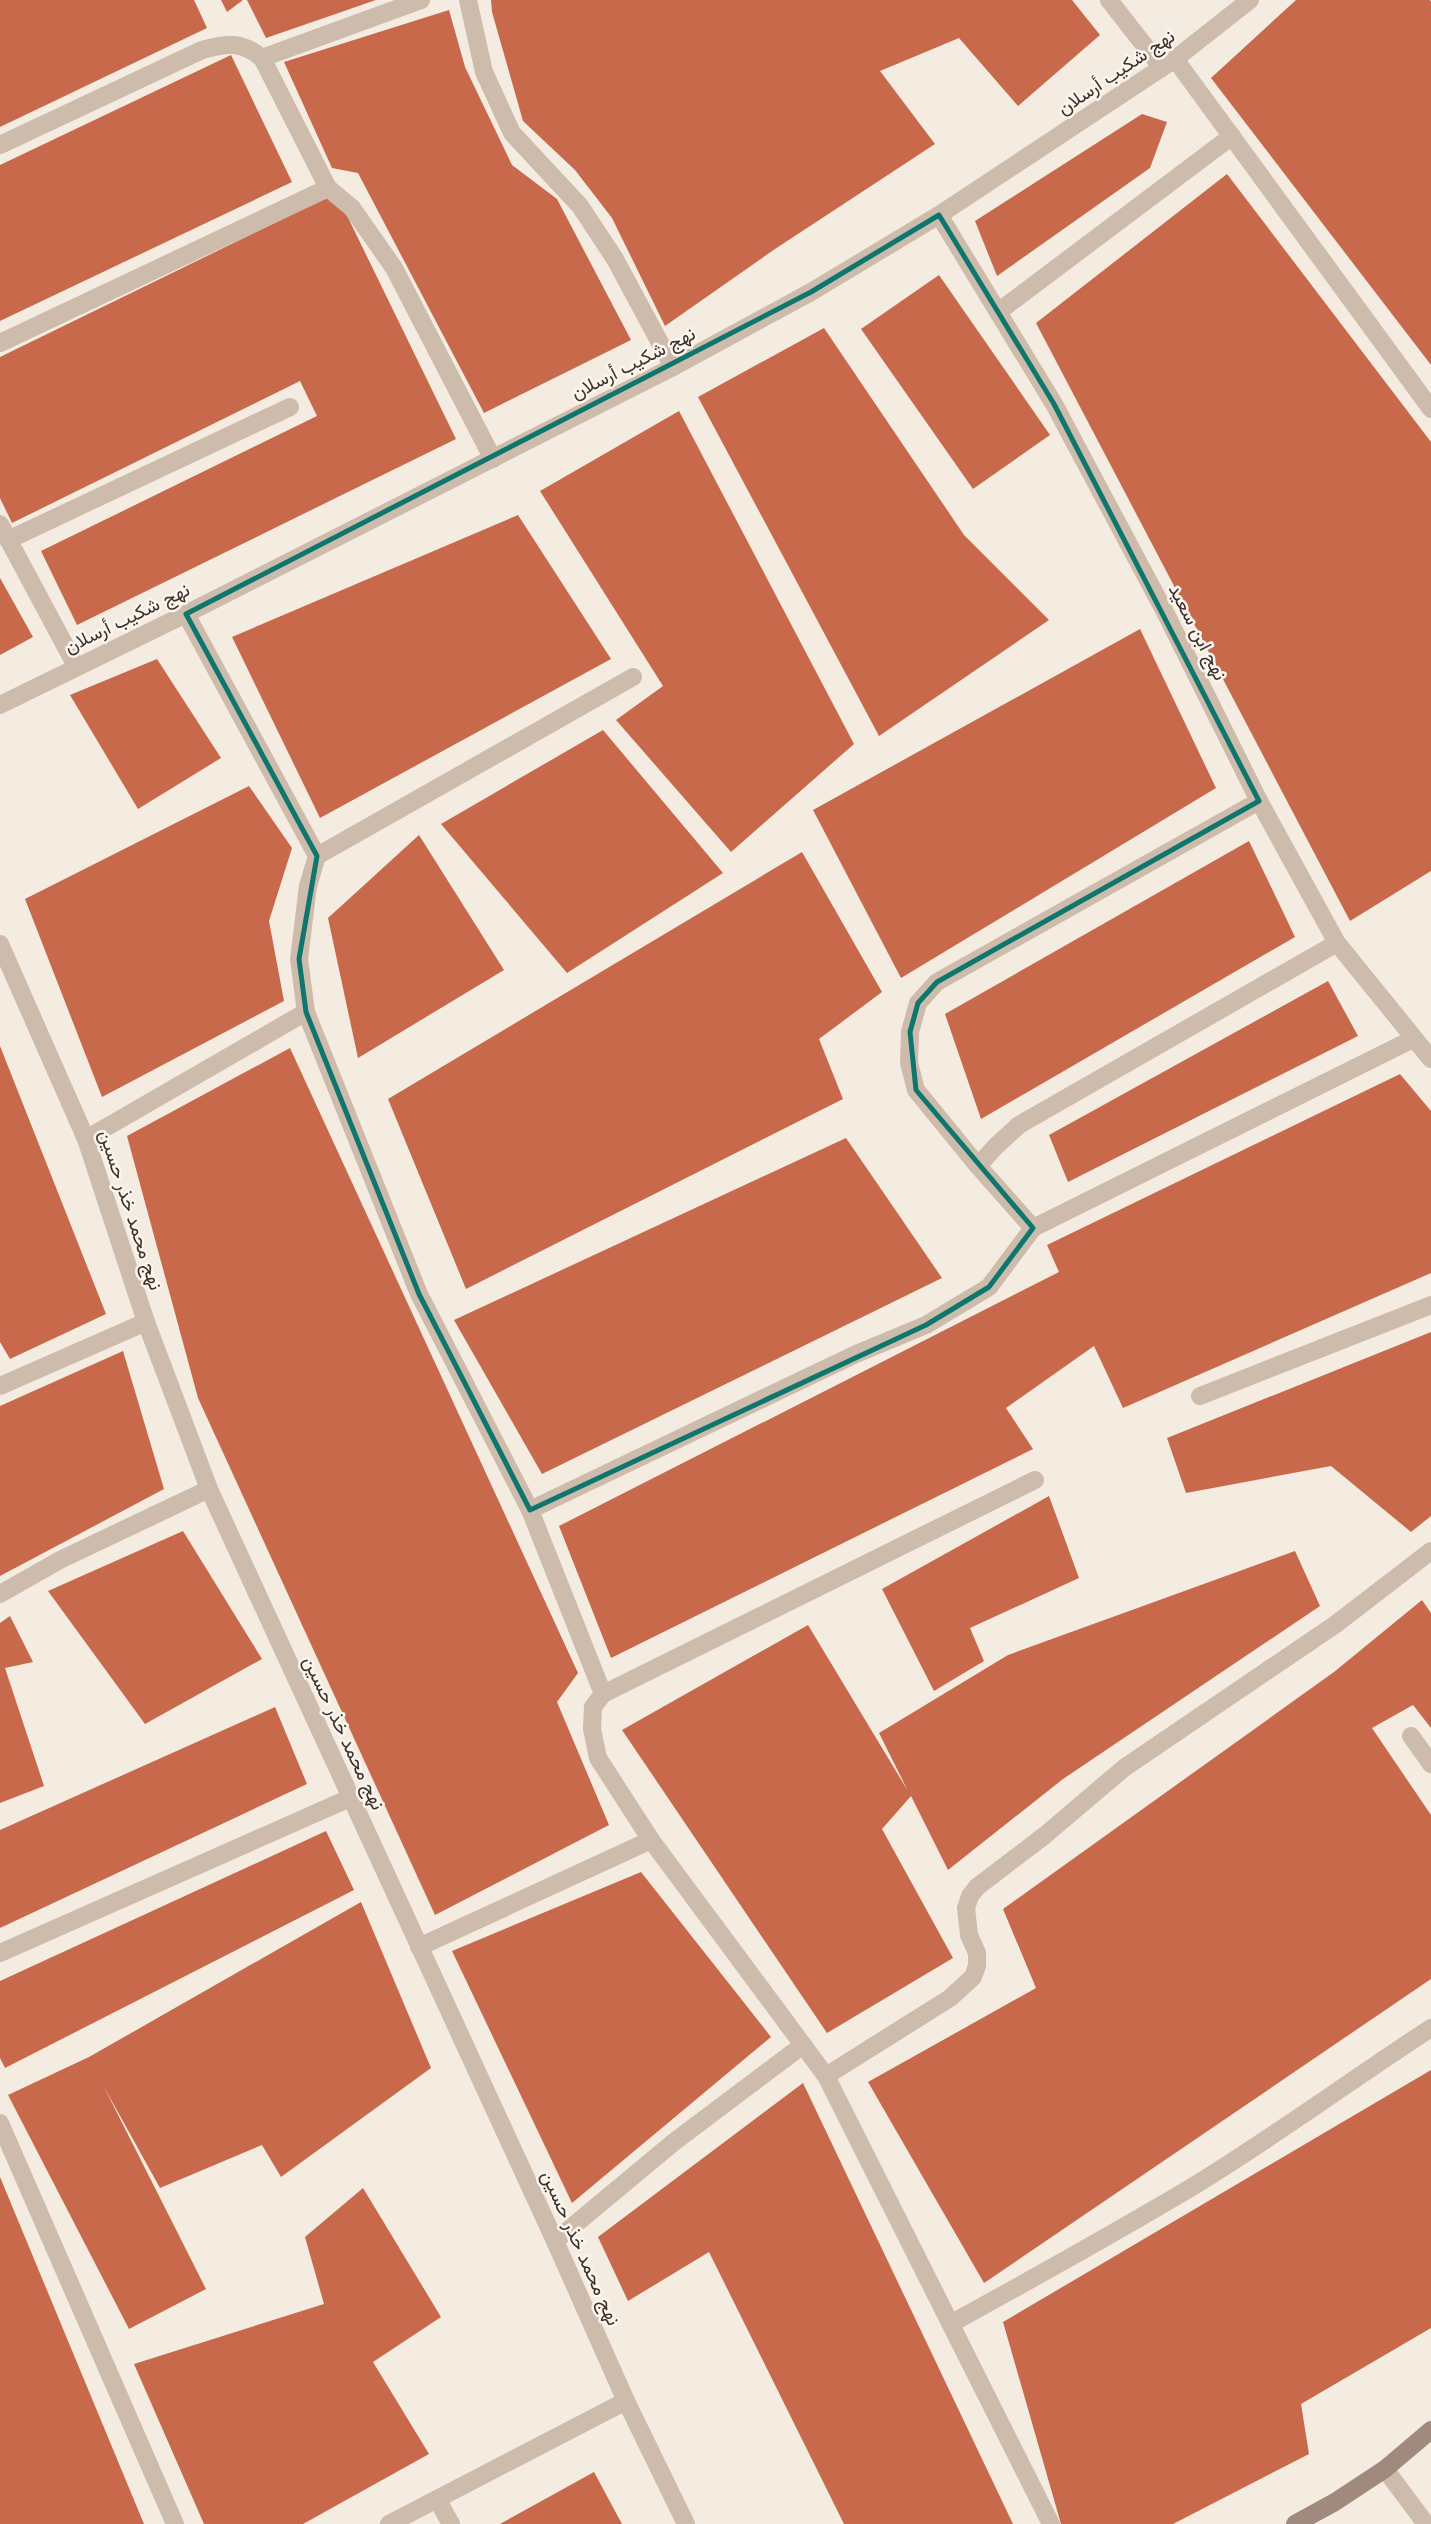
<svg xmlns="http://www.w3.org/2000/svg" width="1431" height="2524" font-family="Arial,Vazirmatn,sans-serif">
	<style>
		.building { fill: #c8694b }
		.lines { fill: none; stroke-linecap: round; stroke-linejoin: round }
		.minor { stroke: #cdbbac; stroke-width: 18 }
		.tertiary { stroke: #cdbbac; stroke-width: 18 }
		.secondary { stroke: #a18a7d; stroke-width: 18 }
		.marked { fill: none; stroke: #0f766e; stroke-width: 5; stroke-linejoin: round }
		.labels { text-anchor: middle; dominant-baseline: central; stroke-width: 5; stroke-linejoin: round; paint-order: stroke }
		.street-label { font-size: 19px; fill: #3b302b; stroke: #fbf5ee }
	</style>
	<rect width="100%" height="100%" fill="#f4ebe1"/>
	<g class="building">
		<path d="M0,0H194L207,28L0,127Z"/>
		<path d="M221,0H243L227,12Z"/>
		<path d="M247,0H376L266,38Z"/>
		<path d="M491,0H1072L1100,35L1018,106L959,38L880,71L935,144L775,249L665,326L612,218L575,170L523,121L492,12Z"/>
		<path d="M1296,0H1430L1431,2V365L1211,78Z"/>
		<path d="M449,10L465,67L512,165L557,199L631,340L484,413L358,173L332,168L284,62Z"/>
		<path d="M231,55L292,182L0,321V165Z"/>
		<path d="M1142,114L1167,122L1150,168L997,276L975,221Z"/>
		<path d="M1227,174L1431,442V871L1350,921L1036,323Z"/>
		<path d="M336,193L456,439L77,625L41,551L317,416L300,381L12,523L0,498V357Z"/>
		<path d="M939,275L1050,435L973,489L861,329Z"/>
		<path d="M824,328L964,535L1049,620L879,736L698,397Z"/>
		<path d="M679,411L854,744L731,852L616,720L663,686L540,491Z"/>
		<path d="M518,515L611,659L320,818L232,637Z"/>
		<path d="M0,578L33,637L0,655Z"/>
		<path d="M1140,629L1216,788L901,978L813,810Z"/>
		<path d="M157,659L221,758L138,809L70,695Z"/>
		<path d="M603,730L723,873L567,973L441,824Z"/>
		<path d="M249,786L292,848L269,921L284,1001L102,1097L25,899Z"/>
		<path d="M419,835L504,970L358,1058L328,918Z"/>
		<path d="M1249,841L1295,937L981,1119L945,1014Z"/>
		<path d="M802,852L882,992L819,1039L843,1099L466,1289L388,1099Z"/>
		<path d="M1328,981L1358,1036L1068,1182L1049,1135Z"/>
		<path d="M0,1046L106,1314L10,1359L0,1342Z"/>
		<path d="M290,1048L578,1673L557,1702L609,1825L435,1915L198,1398L127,1136Z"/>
		<path d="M1400,1074L1431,1111V1273L1123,1408L1094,1346L1006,1408L1033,1449L611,1658L559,1526L1059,1272L1047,1245Z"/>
		<path d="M846,1138L942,1278L542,1474L454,1320Z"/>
		<path d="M1431,1332V1516L1411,1532L1331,1466L1186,1493L1167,1438Z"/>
		<path d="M123,1351L164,1489L0,1576V1406Z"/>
		<path d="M1049,1496L1079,1578L970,1628L984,1661L934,1691L882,1589Z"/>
		<path d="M183,1531L262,1659L145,1724L48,1591Z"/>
		<path d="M1295,1551L1320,1606L1063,1779L948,1870L911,1796L882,1829L953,1958L827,2033L622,1730L808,1625L908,1791L879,1733L1008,1655Z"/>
		<path d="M1422,1600L1431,1613V1728L1413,1705L1372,1728L1431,1815V1979L984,2283L868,2082L1036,1988L1003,1909L1334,1672Z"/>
		<path d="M10,1616L33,1662L5,1668L44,1786L0,1803V1623Z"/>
		<path d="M275,1707L307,1784L0,1928V1830Z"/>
		<path d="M326,1831L354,1890L5,2068L0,2058V1981Z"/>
		<path d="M641,1872L771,2037L572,2203L452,1951Z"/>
		<path d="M361,1902L431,2068L281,2177L262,2145L160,2188L104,2087L206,2289L129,2329L8,2095L89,2057Z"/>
		<path d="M1431,2070V2328L1301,2404L1309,2454L1173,2524H1061L1003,2322Z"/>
		<path d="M803,2083L1013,2524H844L709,2252L628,2301L598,2237Z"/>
		<path d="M0,2177L144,2524H0Z"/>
		<path d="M363,2188L441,2317L373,2362L429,2454L303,2524H204L134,2364L324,2304L305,2237Z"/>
		<path d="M594,2472L622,2524H500Z"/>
	</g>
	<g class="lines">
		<g class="minor">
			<path d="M468,0L484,72L512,133L580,206L615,259L673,367"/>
			<path d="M1109,0L1162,68"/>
			<path d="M262,58L421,0"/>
			<path d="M1175,59L1431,409"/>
			<path d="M0,145L202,50C226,43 242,41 262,58L328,188L352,208L394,268L493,459"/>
			<path d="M939,215L1054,404L1166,614L1259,801L1337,943L1431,1059"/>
			<path d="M998,312L1232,136"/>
			<path d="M0,343L328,188"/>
			<path d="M0,524L76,666"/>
			<path d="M8,540L290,407"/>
			<path d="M186,614L317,856L308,886L299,959L306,1012L419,1294L530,1510L603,1694L593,1707L592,1729L598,1758L651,1840L826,2076L1051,2524"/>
			<path d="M317,856L633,677"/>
			<path d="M0,944L86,1139L146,1322L209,1489L555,2241L626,2401L686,2524"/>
			<path d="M86,1139L306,1012"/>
			<path d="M978,1166L995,1147L1019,1125L1337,943"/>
			<path d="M1033,1228L978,1166L916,1090L909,1063L910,1032L918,1003L937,982L1259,801"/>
			<path d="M0,1386L146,1322"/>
			<path d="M1200,1396L1431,1305"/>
			<path d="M530,1510L856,1354L926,1325L989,1287L1033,1228L1413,1039"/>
			<path d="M0,1594L60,1560L209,1489"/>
			<path d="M603,1694L1035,1480"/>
			<path d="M1411,1736L1431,1764"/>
			<path d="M419,1947L651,1840"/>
			<path d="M0,1953L350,1798"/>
			<path d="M826,2076L950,1998L973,1977L977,1966V1953L969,1935L966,1908L970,1896L977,1887L1044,1836L1124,1768L1336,1624L1431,1551"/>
			<path d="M0,2123L175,2524"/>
			<path d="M555,2241L674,2142L803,2045"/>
			<path d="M952,2323C1032,2279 1113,2234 1192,2187C1274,2137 1351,2080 1431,2028"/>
			<path d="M1385,2469L1426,2524"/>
			<path d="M437,2499L451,2524"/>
			<path d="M389,2524L626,2401"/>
		</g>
		<path class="tertiary" d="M0,705L186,614L673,367L811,292L939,215L1175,59L1250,0"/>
		<path class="secondary" d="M1295,2524L1335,2502L1385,2469L1431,2430"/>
	</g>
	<path class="marked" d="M939,215L1054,404L1259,801L937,982L918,1003L910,1032L916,1090L1033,1228L989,1287L926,1325L530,1510L419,1294L306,1012L299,959L317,856L186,614L811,292Z"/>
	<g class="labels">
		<g class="street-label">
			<text transform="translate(1116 72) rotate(-34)">نهج شكيب أرسلان</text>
			<text transform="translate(633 363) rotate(-27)">نهج شكيب أرسلان</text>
			<text transform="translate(127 618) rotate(-26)">نهج شكيب أرسلان</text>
			<text transform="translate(1198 632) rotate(63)">نهج ابن سعيد</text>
			<text transform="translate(131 1210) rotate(72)">نهج محمد خذر حسين</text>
			<text transform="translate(344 1733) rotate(65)">نهج محمد خذر حسين</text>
			<text transform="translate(581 2248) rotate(66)">نهج محمد خذر حسين</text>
		</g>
	</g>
</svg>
